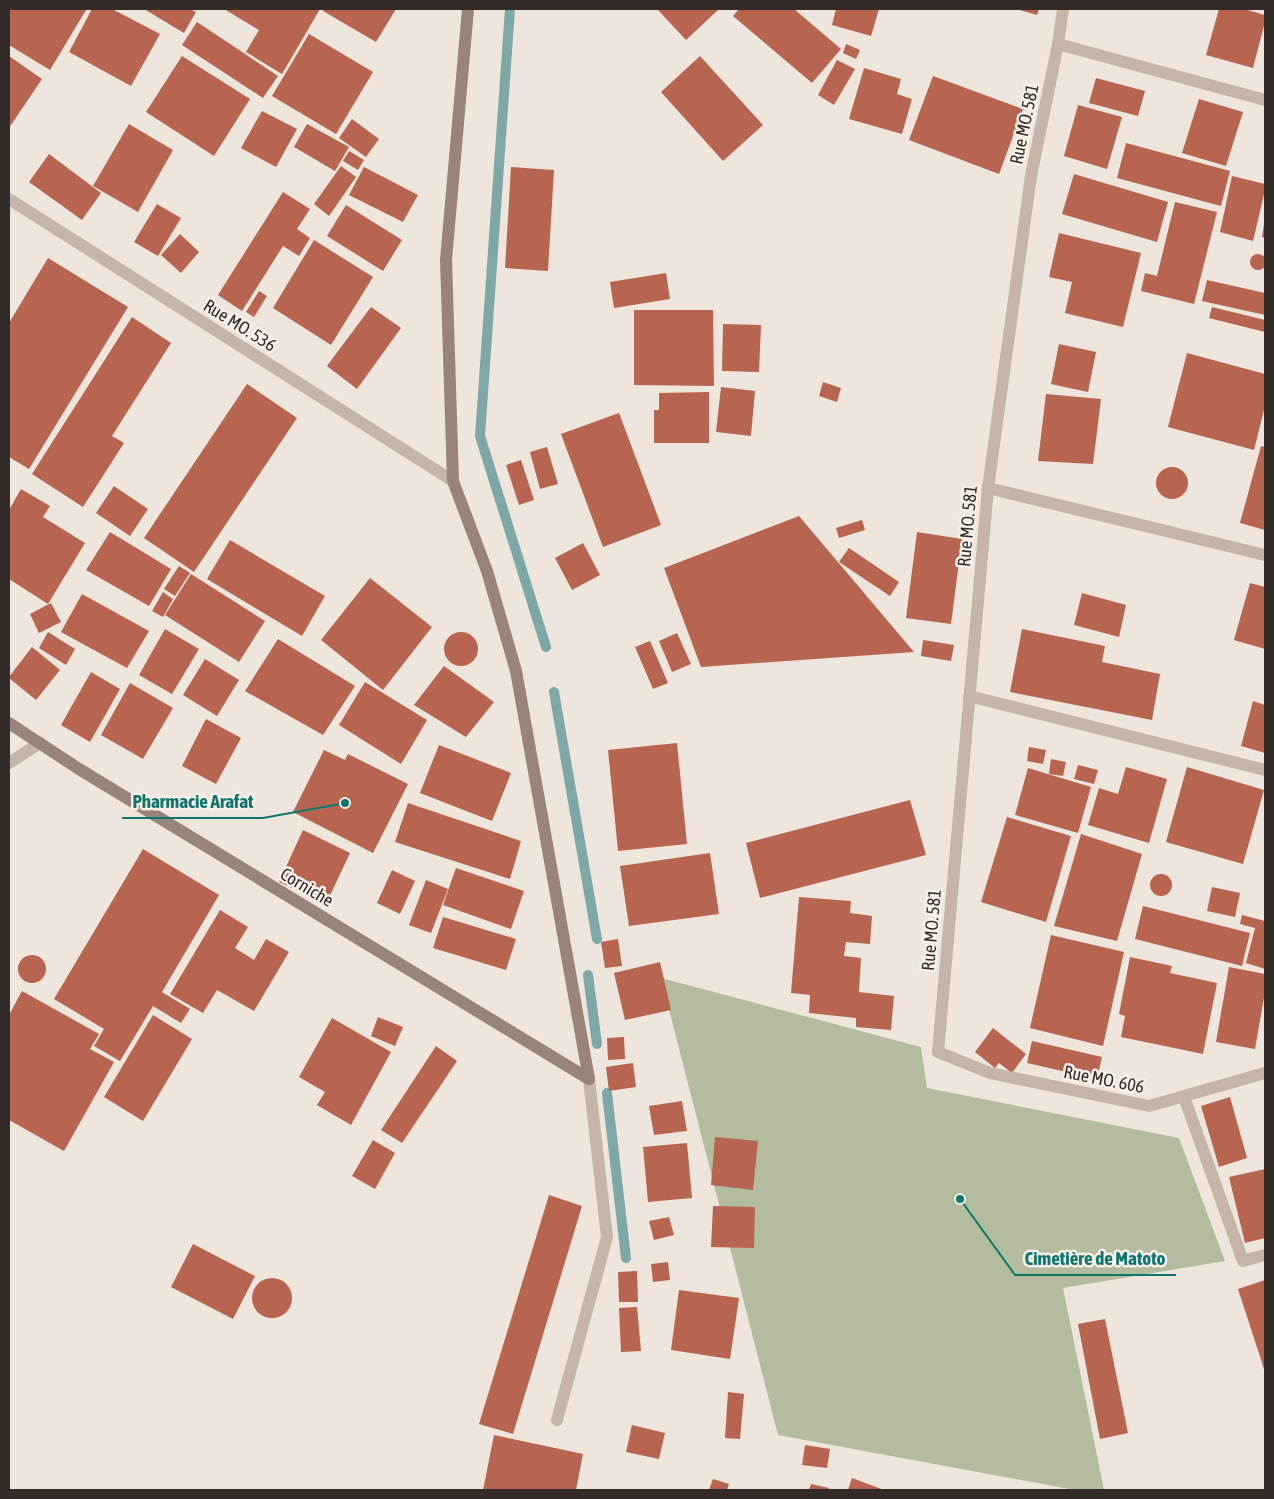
<svg xmlns="http://www.w3.org/2000/svg" width="1274" height="1499" font-family="'Asap Condensed',sans-serif">
	<style>
		.green { fill: #b3bc9e }
		.lines { fill: none; stroke-linecap: round; stroke-linejoin: round }
		.stream { stroke: #7ea8a7; stroke-width: 10 }
		.building { fill: #b76451 }
		.lane { stroke: #c5b4a9; stroke-width: 12 }
		.street { stroke: #c5b4a9; stroke-width: 12 }
		.secondary { stroke: #98847b; stroke-width: 12 }
		.labels { text-anchor: middle; dominant-baseline: central; stroke-width: 5; stroke-linejoin: round; paint-order: stroke }
		.street-label { font-size: 18px; fill: #332b28; stroke: #f7efe8 }
		.leader { fill: none; stroke: #0f766e; stroke-width: 2 }
		.callout-dot { fill: #0f766e; stroke: #f7efe8; stroke-width: 2 }
		.callout-label { font-size: 19px; text-anchor: middle; font-weight: bold; fill: #0f766e; stroke: #f7efe8; stroke-width: 5; stroke-linejoin: round; paint-order: stroke }
	</style>
	<rect width="100%" height="100%" fill="#eee5dc"/>
	<path class="green" d="M661,978L921,1047L927,1088L1179,1138L1225,1261L1063,1288L1104,1490H1075L778,1435Z"/>
	<g class="lines">
		<g class="stream">
			<path d="M510,9L480,436L546,647"/>
			<path d="M554,692L597,939"/>
			<path d="M588,975L597,1044"/>
			<path d="M607,1093L626,1258"/>
		</g>
	</g>
	<g class="building">
		<path d="M9,9H85L86,10L50,70L9,45Z"/>
		<path d="M92,9H112L160,34L131,86L69,52Z"/>
		<path d="M144,9H190L196,12L184,33Z"/>
		<path d="M224,9H320L282,74L246,52L259,30Z"/>
		<path d="M324,9H396L376,42L323,11Z"/>
		<path d="M657,9H719L686,40Z"/>
		<path d="M739,9H794L841,49L812,83L733,16Z"/>
		<path d="M836,9H879L871,36L832,25Z"/>
		<path d="M1016,9H1039L1037,15Z"/>
		<path d="M1219,9H1244L1265,15V22L1253,68L1206,55Z"/>
		<path d="M197,22L278,76L263,98L182,45Z"/>
		<path d="M309,34L373,72L336,134L272,96Z"/>
		<path d="M846,44L860,50L856,59L843,53Z"/>
		<path d="M9,56L42,79L9,128Z"/>
		<path d="M182,56L250,99L214,156L146,112Z"/>
		<path d="M700,56L763,125L723,161L661,92Z"/>
		<path d="M837,60L855,69L834,105L818,95Z"/>
		<path d="M864,68L901,79L897,94L912,99L902,134L849,119Z"/>
		<path d="M933,76L1023,109L999,174L909,140Z"/>
		<path d="M1096,78L1145,91L1138,116L1089,103Z"/>
		<path d="M1199,99L1243,112L1226,166L1182,153Z"/>
		<path d="M1078,105L1122,117L1107,169L1064,156Z"/>
		<path d="M262,111L297,129L276,167L241,148Z"/>
		<path d="M352,119L379,139L366,157L339,138Z"/>
		<path d="M129,124L173,150L138,212L93,186Z"/>
		<path d="M307,124L349,147L335,171L294,147Z"/>
		<path d="M1126,143L1230,171L1221,206L1117,178Z"/>
		<path d="M349,151L364,160L358,170L343,161Z"/>
		<path d="M49,154L101,193L82,220L29,182Z"/>
		<path d="M341,166L356,177L329,216L314,204Z"/>
		<path d="M364,167L418,195L403,222L349,195Z"/>
		<path d="M511,167L554,170L548,271L505,268Z"/>
		<path d="M1074,174L1168,202L1157,242L1062,214Z"/>
		<path d="M1232,176L1265,184V190L1253,241L1220,232Z"/>
		<path d="M283,192L310,209L297,229L310,238L299,256L283,246L242,311L218,295Z"/>
		<path d="M1175,202L1217,212L1194,304L1141,291L1145,273L1157,276Z"/>
		<path d="M157,204L181,218L158,256L134,242Z"/>
		<path d="M346,205L402,240L383,271L327,236Z"/>
		<path d="M1264,224L1265,225V238L1262,237Z"/>
		<path d="M1059,233L1141,253L1123,327L1065,313L1072,282L1049,277Z"/>
		<path d="M180,234L199,252L181,273L161,255Z"/>
		<path d="M314,240L373,277L331,345L273,308Z"/>
		<circle cx="1258" cy="262" r="8"/>
		<path d="M48,258L128,307L29,469L9,457V323Z"/>
		<path d="M666,273L670,299L614,308L610,282Z"/>
		<path d="M1207,280L1265,293V315L1202,301Z"/>
		<path d="M259,291L267,296L254,317L246,312Z"/>
		<path d="M371,307L401,328L357,389L327,366Z"/>
		<path d="M1212,307L1265,320V332L1209,318Z"/>
		<path d="M634,310H713L714,386L634,385Z"/>
		<path d="M132,317L171,343L112,436L124,443L83,507L32,474Z"/>
		<path d="M723,324L761,325L759,372L722,371Z"/>
		<path d="M1059,344L1096,352L1088,392L1051,384Z"/>
		<path d="M1187,353L1265,374V406L1254,450L1168,427Z"/>
		<path d="M823,382L841,388L837,402L819,396Z"/>
		<path d="M247,384L297,418L194,572L144,538Z"/>
		<path d="M721,387L755,391L751,436L716,432Z"/>
		<path d="M709,392V443H654V410H659V393Z"/>
		<path d="M1046,394L1101,399L1093,464L1038,461Z"/>
		<path d="M619,413L661,525L603,547L561,434Z"/>
		<path d="M1261,446L1265,447V530L1240,523Z"/>
		<path d="M547,447L558,484L540,489L530,452Z"/>
		<path d="M521,460L534,500L519,505L506,465Z"/>
		<circle cx="1172" cy="483" r="16"/>
		<path d="M114,486L148,509L130,536L96,513Z"/>
		<path d="M21,489L50,506L43,517L85,543L48,604L9,579V510Z"/>
		<path d="M799,516L914,652L701,667L664,568Z"/>
		<path d="M862,520L865,530L839,538L836,528Z"/>
		<path d="M110,532L171,569L149,606L86,570Z"/>
		<path d="M917,532L962,539L951,624L906,618Z"/>
		<path d="M230,540L325,596L302,636L207,579Z"/>
		<path d="M583,543L600,575L572,590L555,558Z"/>
		<path d="M849,548L899,582L890,596L839,562Z"/>
		<path d="M179,566L190,573L175,596L164,589Z"/>
		<path d="M191,574L265,621L239,662L165,615Z"/>
		<path d="M370,578L432,627L383,690L321,640Z"/>
		<path d="M1250,583L1265,587V649L1234,640Z"/>
		<path d="M163,592L173,599L163,617L152,611Z"/>
		<path d="M1082,593L1126,605L1119,637L1074,625Z"/>
		<path d="M82,594L149,631L127,668L61,632Z"/>
		<path d="M51,603L61,622L39,633L30,614Z"/>
		<path d="M165,629L199,649L172,694L139,675Z"/>
		<path d="M1022,629L1105,646L1102,662L1160,674L1152,720L1010,692Z"/>
		<circle cx="461" cy="649" r="17"/>
		<path d="M48,632L75,649L66,665L39,648Z"/>
		<path d="M677,633L691,664L672,672L659,641Z"/>
		<path d="M278,639L355,686L323,735L245,691Z"/>
		<path d="M923,640L954,645L951,661L921,656Z"/>
		<path d="M650,641L668,683L653,689L635,647Z"/>
		<path d="M32,647L60,670L36,700L9,678V677Z"/>
		<path d="M205,659L239,680L217,716L183,695Z"/>
		<path d="M444,666L494,702L466,737L414,705Z"/>
		<path d="M91,672L120,689L90,742L61,725Z"/>
		<path d="M365,682L427,720L401,764L339,725Z"/>
		<path d="M130,683L173,708L143,759L101,735Z"/>
		<path d="M1253,701L1265,705V753L1241,746Z"/>
		<path d="M206,719L241,738L216,784L182,766Z"/>
		<path d="M677,743L687,844L618,851L608,750Z"/>
		<path d="M439,745L511,773L492,821L420,793Z"/>
		<path d="M1029,747L1046,750L1043,764L1027,761Z"/>
		<path d="M324,750L345,760L348,754L408,784L373,853L293,812Z"/>
		<path d="M1051,759L1066,762L1063,776L1049,774Z"/>
		<path d="M1078,765L1098,770L1094,784L1074,779Z"/>
		<path d="M1126,767L1167,779L1149,843L1088,825L1099,788L1118,794Z"/>
		<path d="M1187,767L1264,790L1243,864L1166,842Z"/>
		<path d="M1028,768L1091,787L1078,833L1015,815Z"/>
		<path d="M910,800L926,855L760,898L746,843Z"/>
		<path d="M408,803L521,841L510,879L395,842Z"/>
		<path d="M1007,817L1071,836L1046,922L981,902Z"/>
		<path d="M303,830L350,853L326,904L279,882Z"/>
		<path d="M1081,834L1142,854L1117,941L1054,926Z"/>
		<path d="M143,849L219,895L162,992L190,1009L181,1023L153,1006L120,1061L94,1046L104,1029L54,999Z"/>
		<path d="M710,853L719,914L629,926L620,866Z"/>
		<path d="M456,868L524,891L511,929L443,905Z"/>
		<path d="M392,870L415,881L400,914L377,903Z"/>
		<circle cx="1161" cy="885" r="11"/>
		<path d="M426,880L448,889L431,933L409,925Z"/>
		<path d="M1212,887L1240,893L1235,917L1207,911Z"/>
		<path d="M799,897L851,901L850,913L872,916L870,944L846,942L844,956L861,958L859,992L894,996L891,1030L856,1027V1018L809,1013L810,995L791,993Z"/>
		<path d="M1143,906L1250,933L1242,966L1135,939Z"/>
		<path d="M220,910L248,927L235,948L254,960L266,939L289,952L254,1011L217,990L203,1013L170,994Z"/>
		<path d="M1242,915L1265,921V969L1246,963L1255,928L1240,924Z"/>
		<path d="M443,917L516,939L506,970L433,948Z"/>
		<path d="M1051,935L1124,952L1103,1046L1030,1028Z"/>
		<path d="M618,939L622,966L605,968L601,942Z"/>
		<circle cx="32" cy="969" r="14"/>
		<path d="M1130,957L1172,966L1170,973L1217,983L1203,1054L1121,1037L1125,1016L1119,1014Z"/>
		<path d="M660,962L671,1010L625,1020L614,973Z"/>
		<path d="M1229,967L1265,974V992L1255,1049L1216,1042Z"/>
		<path d="M22,991L99,1034L90,1049L114,1062L64,1151L9,1120V1015Z"/>
		<path d="M153,1015L192,1039L143,1121L104,1097Z"/>
		<path d="M378,1017L403,1027L395,1046L371,1036Z"/>
		<path d="M332,1018L391,1052L351,1125L317,1105L325,1092L299,1077Z"/>
		<path d="M993,1028L1026,1054L1012,1073L999,1063L995,1068L975,1052Z"/>
		<path d="M624,1037L625,1059L608,1060L607,1038Z"/>
		<path d="M1032,1041L1102,1057L1097,1079L1027,1063Z"/>
		<path d="M436,1046L457,1061L402,1143L381,1130Z"/>
		<path d="M633,1063L636,1087L609,1091L606,1067Z"/>
		<path d="M1230,1097L1247,1158L1219,1167L1201,1106Z"/>
		<path d="M682,1101L687,1131L654,1135L649,1106Z"/>
		<path d="M715,1137L758,1141L753,1190L711,1185Z"/>
		<path d="M373,1140L395,1153L375,1189L352,1176Z"/>
		<path d="M687,1143L692,1198L648,1202L643,1147Z"/>
		<path d="M1265,1169V1238L1245,1243L1229,1177Z"/>
		<path d="M549,1195L582,1206L513,1434L479,1424Z"/>
		<path d="M713,1206L755,1207L754,1248L711,1247Z"/>
		<path d="M669,1217L674,1235L654,1240L649,1221Z"/>
		<path d="M193,1244L255,1276L233,1319L171,1287Z"/>
		<path d="M668,1262L670,1280L653,1282L651,1264Z"/>
		<path d="M637,1271L638,1302H619L618,1272Z"/>
		<circle cx="272" cy="1298" r="20"/>
		<path d="M1265,1280V1372L1238,1289Z"/>
		<path d="M679,1290L739,1298L730,1359L671,1350Z"/>
		<path d="M637,1307L641,1351L621,1352L619,1308Z"/>
		<path d="M1105,1319L1128,1433L1100,1439L1078,1324Z"/>
		<path d="M728,1392L744,1394L740,1439L725,1438Z"/>
		<path d="M632,1425L665,1433L659,1459L626,1452Z"/>
		<path d="M494,1435L583,1454L576,1490H483Z"/>
		<path d="M805,1445L830,1449L827,1468L802,1465Z"/>
		<path d="M852,1478L884,1490H848Z"/>
		<path d="M713,1479L729,1484L727,1490H709Z"/>
		<path d="M811,1484L829,1488V1490H809Z"/>
	</g>
	<g class="lines">
		<path class="lane" d="M557,1420L607,1237L589,1079"/>
		<g class="street">
			<path d="M1063,9L1058,44L1031,176L988,488L938,1052L990,1073L1149,1106L1265,1073"/>
			<path d="M1058,44L1265,100"/>
			<path d="M9,199L453,481"/>
			<path d="M988,488L1265,555"/>
			<path d="M969,696L1265,770"/>
			<path d="M9,763L40,743"/>
			<path d="M1184,1097L1243,1261L1265,1255"/>
		</g>
		<g class="secondary">
			<path d="M468,9L446,260L453,481L487,571L516,671L589,1079"/>
			<path d="M9,723L79,769L589,1079"/>
		</g>
	</g>
	<g class="labels">
		<g class="street-label">
			<text transform="translate(1024 124) rotate(-78)">Rue MO. 581</text>
			<text transform="translate(240 325) rotate(32)">Rue MO. 536</text>
			<text transform="translate(967 526) rotate(-85)">Rue MO. 581</text>
			<text transform="translate(307 887) rotate(31)">Corniche</text>
			<text transform="translate(931 930) rotate(-85)">Rue MO. 581</text>
			<text transform="translate(1104 1079) rotate(11)">Rue MO. 606</text>
		</g>
	</g>
	<path class="leader" d="M345 803L263 818H122M960 1199L1015 1275H1176"/>
	<g class="callout-dot">
		<circle cx="345" cy="803" r="5"/>
		<circle cx="960" cy="1199" r="5"/>
	</g>
	<g class="callout-label">
		<text x="193" y="808">Pharmacie Arafat</text>
		<text x="1095" y="1265">Cimetière de Matoto</text>
	</g>
	<rect width="1274" height="1499" fill="none" stroke="#332b28" stroke-width="20"/>
</svg>
